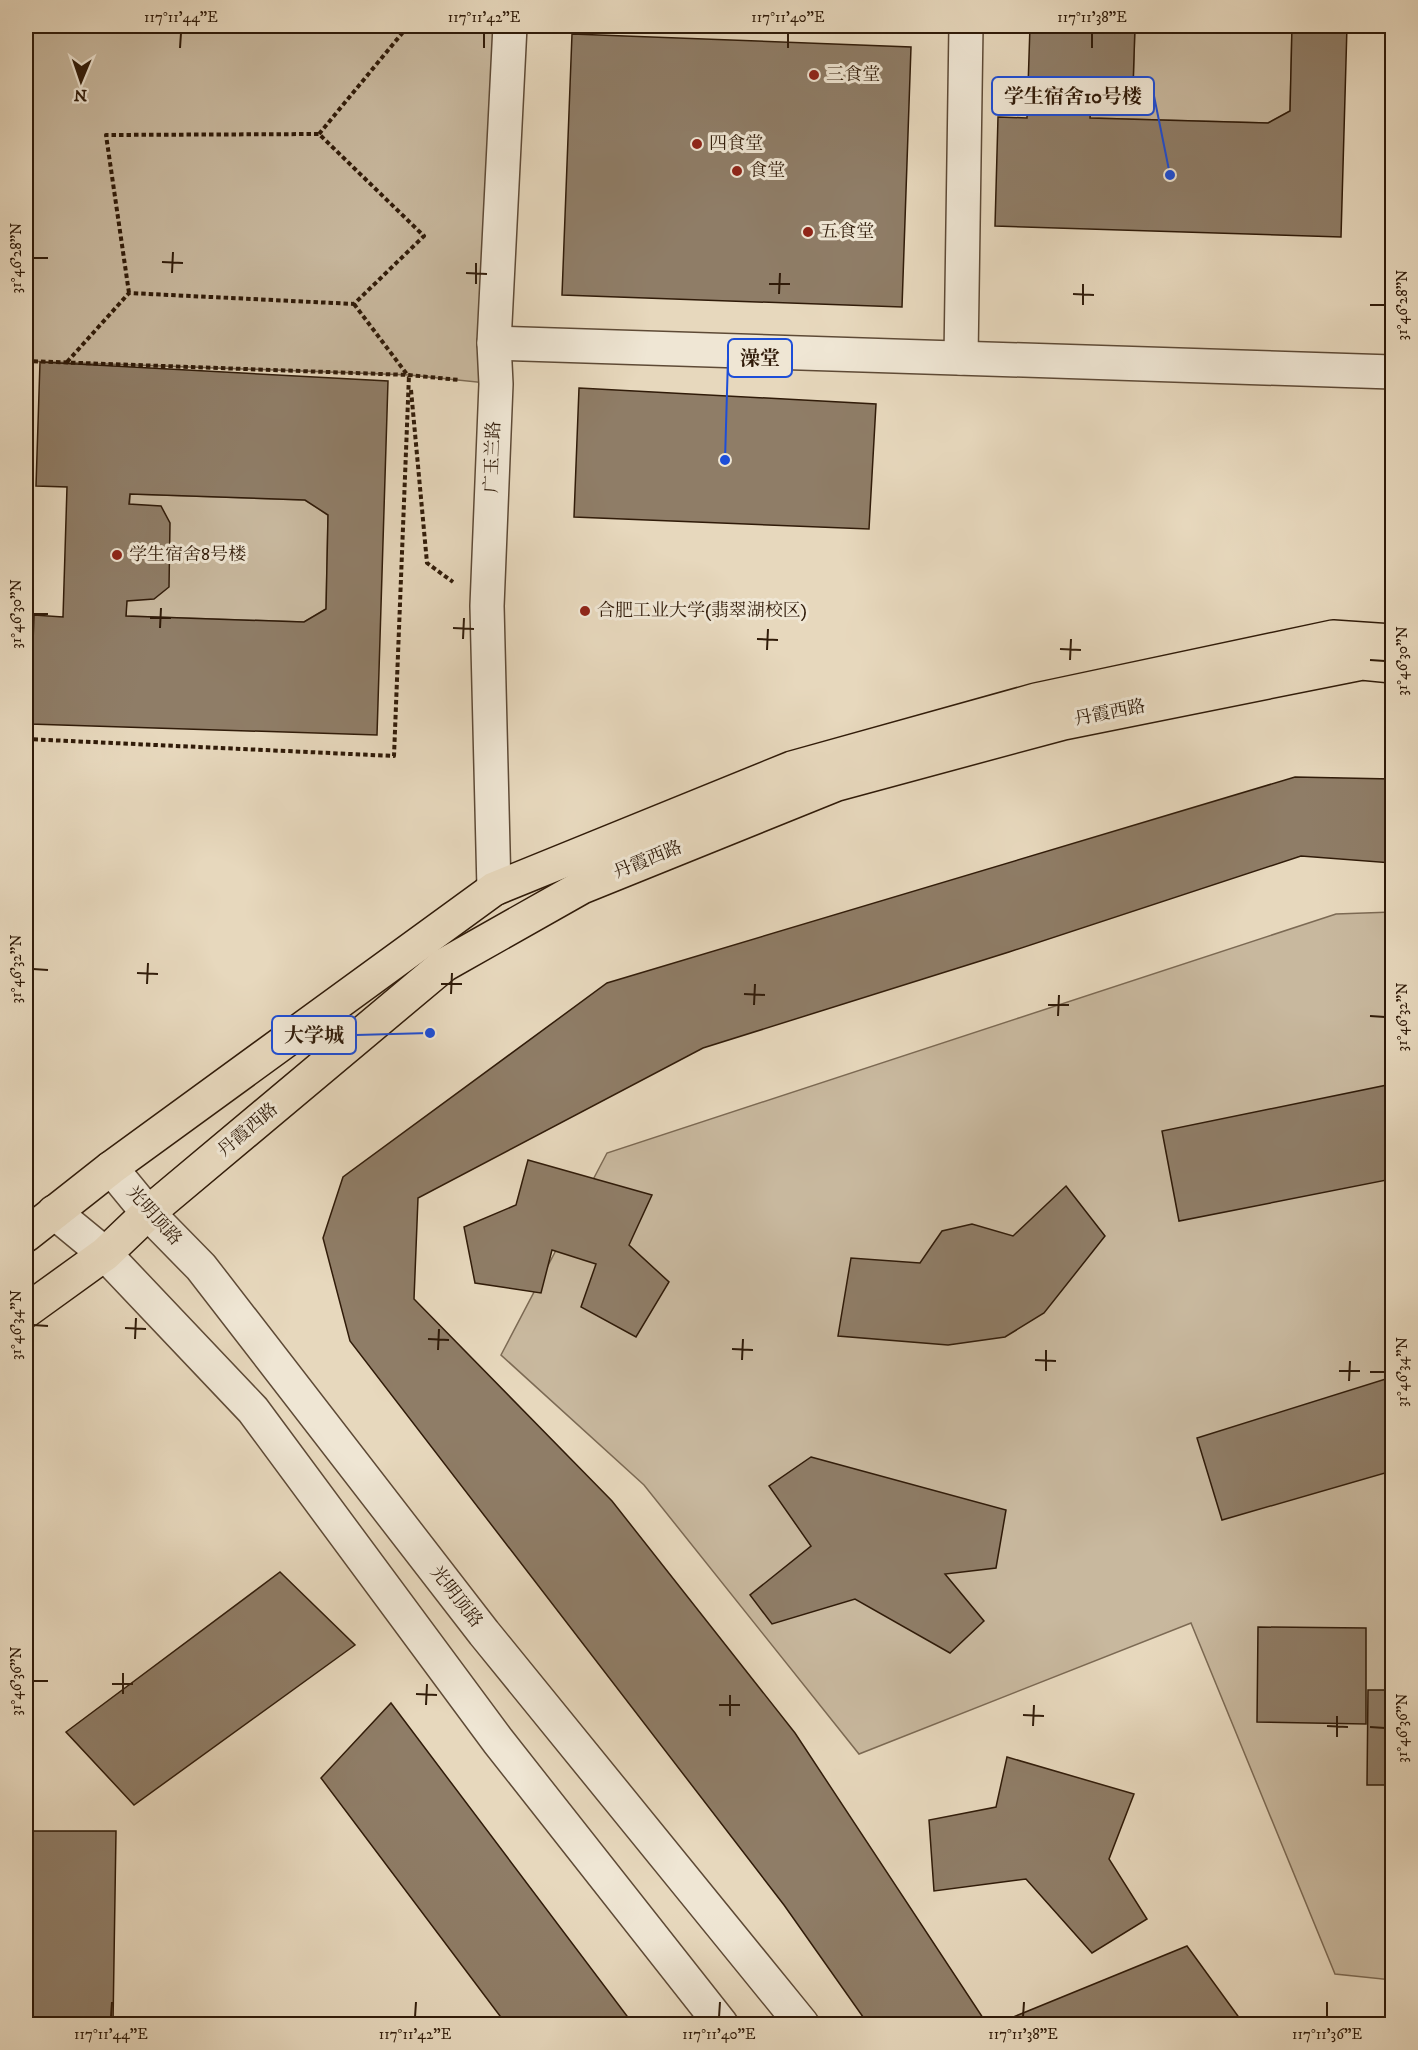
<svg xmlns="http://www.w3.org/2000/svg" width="1418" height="2050" font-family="'IM FELL DW Pica','Noto Serif SC',serif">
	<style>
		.green { fill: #c8b89e; stroke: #7c6a54; stroke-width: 1.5 }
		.building { fill: #8f7d67; stroke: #301b09; stroke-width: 1.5; fill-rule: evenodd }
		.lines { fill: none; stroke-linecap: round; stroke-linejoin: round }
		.minor-casing { stroke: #5e4a36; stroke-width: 36 }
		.major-casing { stroke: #301b09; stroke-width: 36 }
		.path { stroke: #301b09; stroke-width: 4; stroke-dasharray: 4.5 3; stroke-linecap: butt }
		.minor { stroke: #efe6d4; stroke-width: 33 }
		.major { stroke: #e7d8bd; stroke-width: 33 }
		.ticks { fill: none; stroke: #301b09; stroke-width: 2 }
		.poi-dot { fill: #8f2418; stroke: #efe6d4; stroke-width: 2 }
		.labels { text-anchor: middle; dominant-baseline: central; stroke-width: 6; stroke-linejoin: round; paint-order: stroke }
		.poi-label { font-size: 18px; fill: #301b09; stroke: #efe6d4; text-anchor: start }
		.street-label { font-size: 18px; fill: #301b09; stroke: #efe6d4 }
		.leader { fill: none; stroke: #1d4ed8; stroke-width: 2 }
		.callout-dot { fill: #1d4ed8; stroke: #efe6d4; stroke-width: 2 }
		.callout { fill: #efe6d4; stroke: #1d4ed8; stroke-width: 2 }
		.callout-label { font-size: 20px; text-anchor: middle; font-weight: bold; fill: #301b09 }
		.neatline { fill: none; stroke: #301b09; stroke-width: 2 }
		.ticks-label { font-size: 15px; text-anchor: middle; fill: #301b09 }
	</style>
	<rect width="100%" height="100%" fill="#e7d8bd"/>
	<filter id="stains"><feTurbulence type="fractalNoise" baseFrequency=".00333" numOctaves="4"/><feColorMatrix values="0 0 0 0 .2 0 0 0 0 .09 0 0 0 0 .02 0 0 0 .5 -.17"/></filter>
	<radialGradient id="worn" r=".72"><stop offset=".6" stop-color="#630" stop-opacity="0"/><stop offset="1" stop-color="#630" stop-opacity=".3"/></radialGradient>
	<g class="green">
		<path d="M27,26H510L496,384L409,375L26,361Z"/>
		<path d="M1135,26H1292L1290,111L1268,123L1090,118L1091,103L1118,101L1133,88Z"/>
		<path d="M130,494L305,500L328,515L326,609L304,622L126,616Z"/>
		<path d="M1392,912V1980L1335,1974L1191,1623L859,1754L644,1485L501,1355L607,1153L1336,914Z"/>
	</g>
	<g class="building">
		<path d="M1030,26H1135L1133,88L1118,101L1091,103L1090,118L1268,123L1290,111L1292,26H1347L1341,237L995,226L998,117L1027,118Z"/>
		<path d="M572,34L911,47L902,307L562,295Z"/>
		<path d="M40,362L388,381L377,735L30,724L34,615L63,617L67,487L36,486ZM130,494L305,500L328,515L326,609L304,622L126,616L127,601L154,599L169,587L170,523L161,506L129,504Z"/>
		<path d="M579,388L876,404L869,529L574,517Z"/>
		<path d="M1295,777L1392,779V863L1301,856L1009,952L703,1048L418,1198L414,1299L612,1501L795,1733L987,2024H868L784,1905L350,1341L323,1238L343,1177L607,983Z"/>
		<path d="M1392,1084V1179L1179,1221L1162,1131Z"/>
		<path d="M528,1160L652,1195L629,1245L669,1282L636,1337L581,1307L596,1264L552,1250L541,1293L475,1283L464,1227L516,1205Z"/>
		<path d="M1066,1186L1105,1236L1044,1313L1005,1337L948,1345L838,1336L851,1258L920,1263L942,1231L972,1224L1013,1236Z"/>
		<path d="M1392,1377V1471L1222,1520L1197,1438Z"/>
		<path d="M811,1457L1006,1510L996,1568L945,1574L984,1621L950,1653L855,1599L772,1624L750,1595L811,1546L769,1486Z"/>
		<path d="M280,1572L355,1645L134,1805L66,1732Z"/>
		<path d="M1258,1627L1366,1628V1724L1257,1722Z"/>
		<path d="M1368,1690H1392V1785H1367Z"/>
		<path d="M391,1703L633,2024H506L321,1778Z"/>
		<path d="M1007,1757L1134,1794L1109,1859L1147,1919L1092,1953L1026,1879L934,1891L929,1820L996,1807Z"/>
		<path d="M26,1831H116L113,2024H26Z"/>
		<path d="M1187,1946L1243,2023L996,2024Z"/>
	</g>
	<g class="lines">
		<g class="minor-casing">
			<g id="minor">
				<path d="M494,343L1392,372"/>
				<path d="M961,358L966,26"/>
				<path d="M494,889L487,606L496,384L494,343L510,26"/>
				<path d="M111,1168L148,1213L201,1267L484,1633L802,2024"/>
				<path d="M54,1212L105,1254L253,1410L498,1741L721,2024"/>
			</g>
		</g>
		<g class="major-casing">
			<g id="major">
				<path d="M26,1235L111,1168L494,889L792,768L1036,700L1333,637L1392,641"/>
				<path d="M26,1311L105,1254L148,1213L444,965L582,887L837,784L1063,723L1362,663L1392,666"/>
			</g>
		</g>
		<g class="path">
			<path d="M26,61L27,26"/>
			<path d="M319,134L408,26"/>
			<path d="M354,304L409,377"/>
			<path d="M26,361L409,375L459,380"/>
			<path d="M67,362L129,293L354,304L424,236L319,134L106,135L129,293"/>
			<path d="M411,390L427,563L453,582"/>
			<path d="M26,739L394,756L409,375"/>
		</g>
		<use href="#minor" class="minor"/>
		<use href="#major" class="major"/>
	</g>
	<path class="ticks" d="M180,48L181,33M484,48V33M788,48V33M1092,48V33M33,258H48M162,262L183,263M172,273L173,252M466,273L487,274M476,284V263M769,284H790M779,294L780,273M1073,294L1094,295M1083,305V284M1370,305H1385M33,614H48M150,618H171M160,628L161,608M453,628L474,629M463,639L464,618M757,639L778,640M1060,649L1081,650M767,650L768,629M1070,660L1071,639M1370,660L1385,661M33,969L48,970M137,973L158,974M147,984L148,963M441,984H462M451,994L452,973M744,994L765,995M754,1005L755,984M1048,1005H1069M1058,1016L1059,995M1370,1016L1385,1017M33,1325L48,1326M125,1328L146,1329M135,1339L136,1318M428,1339L449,1340M732,1349L753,1350M438,1350L439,1329M742,1360L743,1339M1035,1360L1056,1361M1046,1371V1350M1339,1371H1360M1370,1372H1385M1349,1381L1350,1361M33,1681H48M112,1684H133M123,1694V1673M416,1694L437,1695M426,1705L427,1684M719,1705H740M1023,1715L1044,1716M730,1716V1695M1033,1726L1034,1705M1327,1726L1348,1727M1370,1727L1385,1728M1337,1737V1716M111,2017L112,2002M415,2017L416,2002M719,2017L720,2002M1023,2017L1024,2002M1327,2017V2002"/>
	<g class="poi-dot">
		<circle cx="814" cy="75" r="6"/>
		<circle cx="697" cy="144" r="6"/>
		<circle cx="737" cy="171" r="6"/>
		<circle cx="808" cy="232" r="6"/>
		<circle cx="117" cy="555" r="6"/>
		<circle cx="585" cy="611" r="6"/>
	</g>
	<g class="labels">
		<g class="poi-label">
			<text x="826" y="75">三食堂</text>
			<text x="709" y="144">四食堂</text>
			<text x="749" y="171">食堂</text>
			<text x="820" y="232">五食堂</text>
			<text x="129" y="555">学生宿舍8号楼</text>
			<text x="597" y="611">合肥工业大学(翡翠湖校区)</text>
		</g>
		<g class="street-label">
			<text transform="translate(493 457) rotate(-88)">广玉兰路</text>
			<text transform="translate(1110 713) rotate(-11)">丹霞西路</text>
			<text transform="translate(648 860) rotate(-22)">丹霞西路</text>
			<text transform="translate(248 1130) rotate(-40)">丹霞西路</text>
			<text transform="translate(154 1216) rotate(48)">光明顶路</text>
			<text transform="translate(456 1597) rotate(52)">光明顶路</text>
		</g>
	</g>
	<path class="leader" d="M1170 175L1154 96M725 460L728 358M430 1033L356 1035"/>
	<g class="callout-dot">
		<circle cx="1170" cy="175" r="6"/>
		<circle cx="725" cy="460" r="6"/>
		<circle cx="430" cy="1033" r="6"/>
	</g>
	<g class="callout">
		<rect x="992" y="77" width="162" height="38" rx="6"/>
		<rect x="728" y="339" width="64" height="38" rx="6"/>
		<rect x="272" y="1016" width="84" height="38" rx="6"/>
	</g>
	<g class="callout-label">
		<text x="1073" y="103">学生宿舍10号楼</text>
		<text x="760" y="365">澡堂</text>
		<text x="314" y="1042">大学城</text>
	</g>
	<rect width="1418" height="2050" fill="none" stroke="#e7d8bd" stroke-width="66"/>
	<g transform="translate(81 81) rotate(182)" stroke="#efe6d4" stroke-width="4.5" paint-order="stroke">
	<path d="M0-4.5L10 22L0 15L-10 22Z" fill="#301b09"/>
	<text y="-9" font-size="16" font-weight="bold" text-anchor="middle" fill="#301b09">N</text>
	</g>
	<rect x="33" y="33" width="1352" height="1984" class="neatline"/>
	<g class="ticks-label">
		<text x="181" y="22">117°11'44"E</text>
		<text x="484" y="22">117°11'42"E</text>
		<text x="788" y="22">117°11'40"E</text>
		<text x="1092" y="22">117°11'38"E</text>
		<text transform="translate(16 258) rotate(-90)" y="5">31°46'28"N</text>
		<text transform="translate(1402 305) rotate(-90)" y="5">31°46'28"N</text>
		<text transform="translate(16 614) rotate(-90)" y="5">31°46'30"N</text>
		<text transform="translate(1402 661) rotate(-90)" y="5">31°46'30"N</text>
		<text transform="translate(16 969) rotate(-90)" y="5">31°46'32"N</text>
		<text transform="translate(1402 1017) rotate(-90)" y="5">31°46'32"N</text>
		<text transform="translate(16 1325) rotate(-90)" y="5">31°46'34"N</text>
		<text transform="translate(1402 1372) rotate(-90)" y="5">31°46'34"N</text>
		<text transform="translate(16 1681) rotate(-90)" y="5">31°46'36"N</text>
		<text transform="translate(1402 1728) rotate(-90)" y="5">31°46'36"N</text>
		<text x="111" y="2039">117°11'44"E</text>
		<text x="415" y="2039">117°11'42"E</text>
		<text x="719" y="2039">117°11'40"E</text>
		<text x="1023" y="2039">117°11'38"E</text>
		<text x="1327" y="2039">117°11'36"E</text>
	</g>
	<rect width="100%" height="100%" filter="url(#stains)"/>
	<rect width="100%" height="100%" fill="url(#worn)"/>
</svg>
